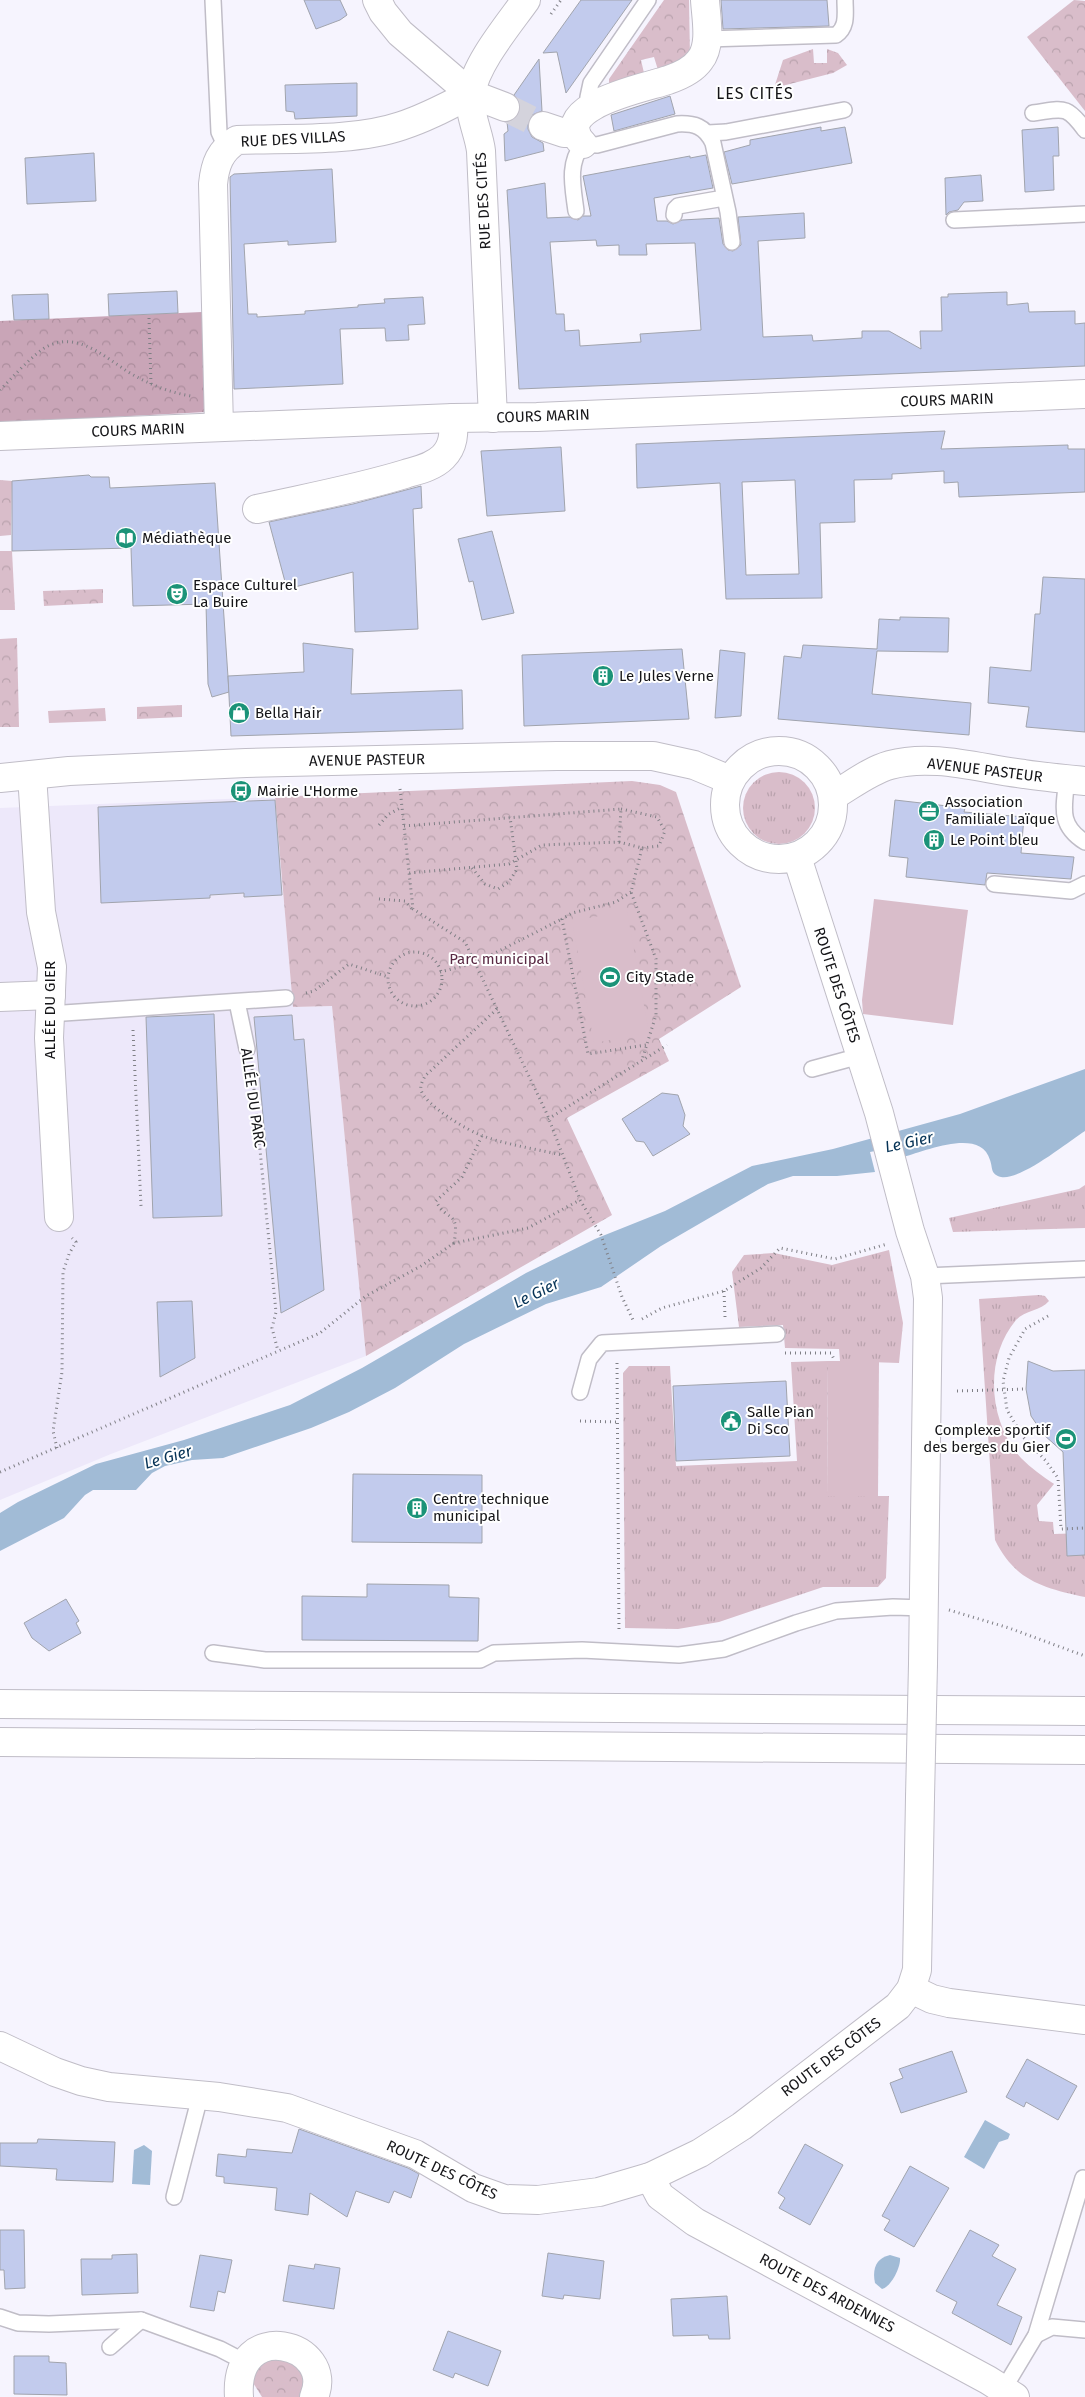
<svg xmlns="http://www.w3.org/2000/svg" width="1085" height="2397" font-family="'Fira Sans',sans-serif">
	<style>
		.built { fill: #ede8fa }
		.grass { fill: url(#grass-tufts) }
		.forest { fill: url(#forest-crowns) }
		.park { fill: url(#park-crowns) }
		.garden { fill: #d9bdca }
		.water { fill: #a1bbd6 }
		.building { fill: #c2cbed; stroke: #a1a4ad; fill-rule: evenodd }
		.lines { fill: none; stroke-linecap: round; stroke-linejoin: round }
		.street-tunnel { stroke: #d4d3dc; stroke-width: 28; stroke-dasharray: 28 14; stroke-linecap: butt }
		.lane-casing { stroke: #c0bdc7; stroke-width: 18 }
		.street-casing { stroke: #c0bdc7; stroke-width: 30 }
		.secondary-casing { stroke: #c0bdc7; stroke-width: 30 }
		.highway-casing { stroke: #c0bdc7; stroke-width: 30 }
		.path { stroke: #7f7f85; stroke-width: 3; stroke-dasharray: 1 4; stroke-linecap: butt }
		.lane { stroke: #fff; stroke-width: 15 }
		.street { stroke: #fff; stroke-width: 28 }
		.secondary { stroke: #fff; stroke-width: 28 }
		.highway { stroke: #fff; stroke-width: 28 }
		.street-bridge-casing { stroke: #c0bdc7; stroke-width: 30; stroke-linecap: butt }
		.path-bridge { stroke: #7f7f85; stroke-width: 3; stroke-dasharray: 1 4; stroke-linecap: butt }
		.street-bridge { stroke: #fff; stroke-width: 28 }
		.labels { text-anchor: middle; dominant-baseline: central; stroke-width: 4; stroke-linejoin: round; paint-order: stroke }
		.street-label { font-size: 15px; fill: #151518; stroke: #fff }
		.poi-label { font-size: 15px; fill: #151518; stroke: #fff; text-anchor: start }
		.park-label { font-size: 15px; fill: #592943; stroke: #fff }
		.neighbourhood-label { font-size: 16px; letter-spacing: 1px; fill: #151518; stroke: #fff }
		.water-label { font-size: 16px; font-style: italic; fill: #063356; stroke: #fff }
	</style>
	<defs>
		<pattern id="grass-tufts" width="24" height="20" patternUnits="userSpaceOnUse" patternTransform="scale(1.25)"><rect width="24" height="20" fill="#d9bdca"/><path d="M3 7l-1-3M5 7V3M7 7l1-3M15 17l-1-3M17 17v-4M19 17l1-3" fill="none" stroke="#b9a2ad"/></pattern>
		<pattern id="forest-crowns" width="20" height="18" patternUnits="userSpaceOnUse" patternTransform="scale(1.25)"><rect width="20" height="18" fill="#c9a5b7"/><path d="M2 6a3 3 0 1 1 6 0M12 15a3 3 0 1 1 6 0" fill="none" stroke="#ac8d9d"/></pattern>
		<pattern id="park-crowns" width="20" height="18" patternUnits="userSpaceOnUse" patternTransform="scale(1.25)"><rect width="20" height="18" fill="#d9bdca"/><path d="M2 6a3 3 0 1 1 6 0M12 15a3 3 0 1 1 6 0" fill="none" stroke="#b9a2ad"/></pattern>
	</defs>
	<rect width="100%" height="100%" fill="#f6f4fe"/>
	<path class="built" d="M275,797L293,1007L332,1006L366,1356L111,1454L0,1500V808Z"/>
	<g class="grass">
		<circle cx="779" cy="808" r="36"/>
		<path d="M1085,1185V1228L953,1232L949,1218L1079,1189Z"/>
		<path d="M889,1250L903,1323L899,1363L840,1361L839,1349L785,1348L783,1325L739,1327L732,1272L744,1255L774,1253L832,1265Z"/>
		<path d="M1039,1295L1045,1296L1049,1301C1041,1311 1025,1310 1016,1320C984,1358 988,1421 1021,1458C1031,1468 1042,1476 1054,1484L1037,1505L1039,1521L1053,1522L1054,1534L1085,1533V1597C1044,1588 1015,1581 995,1540L979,1299Z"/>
		<path d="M828,1361L827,1496H889L886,1578L878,1587H823L719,1622L678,1629L625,1628L623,1373L629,1366H670L676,1466L797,1461L791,1362Z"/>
	</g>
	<path class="forest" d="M202,312L206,412L0,423V321Z"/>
	<g class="park">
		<path d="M664,0H689L690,58L658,70L654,57L641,60L644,73L609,83V79Z"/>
		<path d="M1074,0L1085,1V111L1027,37Z"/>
		<path d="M813,49L814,63H827V49L838,53L847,65L833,73L774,88L783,60Z"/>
		<path d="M0,480L12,481L11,535L0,536Z"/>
		<path d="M0,551H12L15,610H0Z"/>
		<path d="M103,589V603L44,606L43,591Z"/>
		<path d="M17,638L19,727H0V639Z"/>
		<path d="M182,705V717L137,719V707Z"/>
		<path d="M105,708L106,721L49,723L48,711Z"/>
		<path d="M632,781L660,785L676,792L741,987L659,1039L669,1061L567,1118L612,1215L366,1356L332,1006L293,1007L275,797Z"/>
		<path d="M266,2355L305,2367L307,2397H262L247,2373Z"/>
	</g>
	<g class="garden">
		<path d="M874,899L968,910L953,1025L863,1014L862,1000Z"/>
		<path d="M627,911L649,1033L594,1043L572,921Z"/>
		<path d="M828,1361H879L878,1496H827Z"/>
	</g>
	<g class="water">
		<path d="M1085,1069V1131C1068,1142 1020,1181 1001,1177C990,1174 993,1168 990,1160C981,1127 925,1151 903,1157L901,1146L870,1152L875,1172L837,1176H793L768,1184L661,1246L601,1287L546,1304L464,1344L395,1388L349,1412L311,1428L223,1458L192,1460L165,1466L152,1473L136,1490H93L85,1495L64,1518L0,1551V1513L18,1502L96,1464L184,1440L290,1405L362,1368L526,1273L595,1239L665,1211L752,1166L833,1149L960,1114Z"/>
		<path d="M985,2120L1010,2134L1008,2139L999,2142L984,2169L964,2157Z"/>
		<path d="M144,2145L152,2151L150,2185L132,2184L134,2150Z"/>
		<path d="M890,2255L900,2258C901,2267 891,2287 882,2289L875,2283C872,2269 876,2258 890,2255Z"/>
	</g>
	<g class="building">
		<path d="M304,0H340L347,15L340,20L316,29Z"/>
		<path d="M581,0H632L566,93L557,52L543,53Z"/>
		<path d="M721,0H827L829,26L723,29Z"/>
		<path d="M539,59L542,111L532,115L528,121V129L532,137L543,143L544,151L505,161L504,134L508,131L507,122L514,119L520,112V104L514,95Z"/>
		<path d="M357,83V116L295,119L294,112L286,111L285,85Z"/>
		<path d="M670,96L675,114L614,131L611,115Z"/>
		<path d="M821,127V131L845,127L852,163L732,184L724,152L750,145V140Z"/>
		<path d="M1058,127L1059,156H1053L1054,190L1025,192L1022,130Z"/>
		<path d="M94,153L96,201L27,204L25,158Z"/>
		<path d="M706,155L713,188L654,198L657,221H667L673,224L682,220L719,218L723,244L728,250L733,251L741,245L738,217L804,213L805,238L758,241L763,337L812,335L813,341L862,338V331H889L921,349L920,331H942L941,297H948V294L1007,292V305L1028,303L1029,312L1075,311V324L1085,323V366L519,389L507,190L545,183L547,218L569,217L578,220L583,216H591L583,176L690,156V158ZM596,240L597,246L619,245V255H647L646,244L695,243L701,330L640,334L641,342L580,346L579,330L565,331L564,314H556L550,242Z"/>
		<path d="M332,169L336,242L288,245V241L244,244L248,314H257V317L305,314V311L358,307V305L385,303L384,299L423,297L425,324L408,325L409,340L386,341L385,328L340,329L343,384L234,389L230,177L234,174Z"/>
		<path d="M981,175L983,201L964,202L958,210L949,212L946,215L945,178Z"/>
		<path d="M177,291L178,313L109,316L108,294Z"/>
		<path d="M48,294L49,319L14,320L12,295Z"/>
		<path d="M945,431L941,449L1068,445V449H1085V492L959,497L958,482L944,483V471L892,474V479L854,480L855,522L820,523L822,598L726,599L720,483L637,488L636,444ZM795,480L799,574L746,575L742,482Z"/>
		<path d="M561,447L565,511L487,516L481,451Z"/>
		<path d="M89,475L91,477H109L110,488L215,483L229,692L212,697L208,684L206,604L133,606L131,548L12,551V481Z"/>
		<path d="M421,486L422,508L413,509L418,629L355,632L353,572L287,589L269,522L353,504Z"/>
		<path d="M492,531L514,613L482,620L473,581L469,582L458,539Z"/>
		<path d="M1043,577L1085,579V732L1026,727L1029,707L988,703L990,667L1031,671L1035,614H1040Z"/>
		<path d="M900,617L949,618L948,652L877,651L872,694L971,703L969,735L778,719L784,656L801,658L803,645L877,649L879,619L900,620Z"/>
		<path d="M303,643L353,649L351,694L462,690L463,729L231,736L228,676L304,672Z"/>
		<path d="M682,649L689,719L524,726L522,655Z"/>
		<path d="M720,650L745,653L741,716L715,718Z"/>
		<path d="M275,800L282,895L244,897V893L210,895V898L101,903L98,807Z"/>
		<path d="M895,800L965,808L964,812L1024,817L1021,853L1074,857L1071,879L987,873L985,885L906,877L908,858L889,856Z"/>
		<path d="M214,1014L222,1216L153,1218L146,1017Z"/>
		<path d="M292,1015L294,1040L304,1039L324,1290L281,1313L254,1017Z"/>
		<path d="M662,1093L678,1095L685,1115L683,1126L690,1134L653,1156L644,1142L636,1141L622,1119Z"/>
		<path d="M192,1301L195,1358L160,1377L157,1302Z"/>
		<path d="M1028,1361L1053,1371L1085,1370V1555L1067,1556L1063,1452L1044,1435L1031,1416L1026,1389Z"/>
		<path d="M786,1381L790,1456L676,1461L673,1386Z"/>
		<path d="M353,1474L482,1475V1543L352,1542Z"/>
		<path d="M367,1584L449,1585V1597L479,1598L478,1641L302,1640V1596L367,1597Z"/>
		<path d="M66,1599L79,1621L76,1623L81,1633L49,1651L32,1638L24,1623Z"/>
		<path d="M952,2051L967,2092L901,2113L890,2083L903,2078L899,2069Z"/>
		<path d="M1027,2059L1077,2086L1058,2120L1026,2102L1024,2107L1006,2097Z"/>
		<path d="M299,2129L408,2168L419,2174L411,2198L394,2191L389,2203L356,2191L347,2217L310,2193L308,2215L275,2210L277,2188L224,2183V2177L216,2176L218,2154L246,2157L247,2149L292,2153Z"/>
		<path d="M38,2139L115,2142L113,2182L56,2180L57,2169L0,2166V2143H37Z"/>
		<path d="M805,2144L843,2165L810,2225L779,2208L785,2198L778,2193Z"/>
		<path d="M910,2166L949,2188L914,2247L884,2230L890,2220L882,2216Z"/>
		<path d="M0,2230H24L25,2288L5,2289L4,2270H0Z"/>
		<path d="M970,2230L999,2245L992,2256L1016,2269L997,2305L1022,2317L1011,2345L952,2313L957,2302L936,2291Z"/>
		<path d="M548,2253L604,2261L600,2299L564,2295L563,2299L542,2296Z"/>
		<path d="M137,2254L138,2293L82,2295L81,2259H112V2255Z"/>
		<path d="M200,2255L232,2260L225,2293L218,2291L214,2311L190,2307Z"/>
		<path d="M315,2264L340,2268L334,2309L283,2301L289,2265L314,2269Z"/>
		<path d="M727,2296L730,2339H709L708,2335L673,2336L671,2299Z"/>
		<path d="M448,2331L501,2351L488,2386L455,2373L453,2378L433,2370Z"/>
		<path d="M14,2356H49V2362L66,2363L67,2395L14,2394Z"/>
	</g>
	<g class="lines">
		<path class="street-tunnel" d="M505,107L543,126"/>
		<g class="lane-casing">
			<g id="lane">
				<path d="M213,0L219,132L226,147"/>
				<path d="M707,39L836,35C848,27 845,13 845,0"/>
				<path d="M592,106L588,97L591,83L648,0"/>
				<path d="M1033,113C1063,109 1066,104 1085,130"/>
				<path d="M708,133L726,132L844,110"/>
				<path d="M576,211C573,187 567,164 583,144L597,145L677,124C694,123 705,126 713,143L728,212L732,242"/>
				<path d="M674,215L675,209L678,206L724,198"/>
				<path d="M954,220L1085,214"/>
				<path d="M1067,779C1064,807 1058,825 1085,842"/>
				<path d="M994,884L1071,891L1085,884"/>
				<path d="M237,1002L247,1049"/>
				<path d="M49,1014L286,998"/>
				<path d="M812,1069L860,1056"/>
				<path d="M925,1276L1085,1269"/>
				<path d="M580,1392L589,1359L602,1343L777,1334"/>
				<path d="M213,1653L265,1660H480L494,1653L582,1650L679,1655L724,1649L796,1623L836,1611L893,1607L925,1608"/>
				<path d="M174,2197L197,2108L198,2096"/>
				<path d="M0,2317L18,2323L49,2324L141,2320L220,2349L245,2362"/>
				<path d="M1036,2335L1052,2327L1085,2330"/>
				<path d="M110,2347L141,2320"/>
				<path d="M1003,2390L1036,2335L1083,2178"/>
			</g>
		</g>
		<g class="street-casing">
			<g id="street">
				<path d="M377,0L383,12L400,33L471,94L505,107"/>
				<path d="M543,126L564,133H576"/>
				<path d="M583,144C546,106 649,87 668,80C680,76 693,70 700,60C712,45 706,18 705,0"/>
				<path d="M493,418L481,151C479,133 468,113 471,94C475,64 509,24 526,0"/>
				<path d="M219,427L213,184C215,164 220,151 237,140C287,138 354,142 401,126C426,118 448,106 471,94"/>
				<path d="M0,436L453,418L537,417L1085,394"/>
				<path d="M257,509C306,498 356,489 405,474C418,470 433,467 443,457C454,446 454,433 453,418"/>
				<path d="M32,775L41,912L52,967L49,1038L59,1217"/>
				<path d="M797,857L879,1113L910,1231L925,1276L928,1298L923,1664"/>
				<path d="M0,997L51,995"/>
				<path d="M911,1989L932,1999L949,2003L1085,2020"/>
				<path d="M0,2046L55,2072L81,2081L109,2087L219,2097L287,2108L415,2154L473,2188L504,2199L538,2200L599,2192L650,2177L700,2153L742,2126L898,2006L911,1989L917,1970L920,1797"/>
				<path d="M650,2177L660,2196L695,2222L988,2380L1015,2397"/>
				<path d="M239,2397C233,2316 337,2343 314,2397"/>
			</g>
		</g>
		<g class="secondary-casing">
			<g id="secondary">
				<circle cx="779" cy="805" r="54"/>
				<path d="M0,778L69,771L246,763L557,756H653L694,765L730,780"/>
				<path d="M833,796C852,785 869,771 890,765C933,753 981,769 1024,774C1044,777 1065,779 1085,781"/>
			</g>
		</g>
		<g class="highway-casing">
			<g id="highway">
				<path d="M0,1704L1085,1711"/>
				<path d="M0,1742L1085,1750"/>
			</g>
		</g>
		<g class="path">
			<path d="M551,14L561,0"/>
			<path d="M149,318L151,384"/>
			<path d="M0,390C11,379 35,352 48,346C82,330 110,363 137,377C154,386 172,393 191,396"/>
			<path d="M400,789L413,909L465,942L547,1114L580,1200L601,1235L622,1297L633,1320"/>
			<path d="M621,809L657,817L665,831L659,846L642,848"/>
			<path d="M379,825L389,814L402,807"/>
			<path d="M404,826L621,809L619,842L542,845L509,864L409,873"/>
			<path d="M619,842L642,848L631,892L656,959V1015L642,1060"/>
			<path d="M472,868L485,884L498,889L509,882L517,869L510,817"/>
			<path d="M631,892L616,902L572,913L562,919L588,1054L646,1045"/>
			<path d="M379,899L405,901L412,909"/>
			<circle cx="415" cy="979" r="27"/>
			<path d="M440,972L475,963L562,919"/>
			<path d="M306,993L314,991L349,964L388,977"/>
			<path d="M497,1009L425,1076C423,1080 420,1085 421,1090C425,1105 468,1131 483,1136C508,1145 536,1149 562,1155"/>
			<path d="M133,1030L141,1206"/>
			<path d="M252,1069L276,1312L272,1328L278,1351"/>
			<path d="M548,1119L667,1045"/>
			<path d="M482,1136L462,1177L436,1201C447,1223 460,1209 454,1243L528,1228L580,1200"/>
			<path d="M724,1291L725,1317"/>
			<path d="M1048,1316L1025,1329L1009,1358L1003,1381L1007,1410L1023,1437L1046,1461L1058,1478L1061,1529L1085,1528"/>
			<path d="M642,1319L662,1308L724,1291L761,1268L780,1248L835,1259L887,1244"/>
			<path d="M785,1353H831L835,1361"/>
			<path d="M617,1363L619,1632"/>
			<path d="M580,1421L617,1422"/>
			<path d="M57,1448L53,1431L62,1372L63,1272L69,1254L76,1242L72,1238"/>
			<path d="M0,1472L320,1333L366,1296L421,1266L454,1243"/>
			<path d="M949,1610L1009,1628L1085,1656"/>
		</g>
		<use href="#lane" class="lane"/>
		<use href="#street" class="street"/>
		<use href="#secondary" class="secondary"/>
		<use href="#highway" class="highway"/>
		<g class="street-bridge-casing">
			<path id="street-bridge" d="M920,1797L923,1664"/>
		</g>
		<path class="path-bridge" d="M957,1391L1026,1389"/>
		<use href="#street-bridge" class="street-bridge"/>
	</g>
	<defs>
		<g id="library-disc" transform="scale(1.125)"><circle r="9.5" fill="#1b9378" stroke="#fff"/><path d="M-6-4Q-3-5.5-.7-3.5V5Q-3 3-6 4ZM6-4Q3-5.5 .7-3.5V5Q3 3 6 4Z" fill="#fff"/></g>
		<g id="theatre-disc" transform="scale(1.125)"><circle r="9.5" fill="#1b9378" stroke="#fff"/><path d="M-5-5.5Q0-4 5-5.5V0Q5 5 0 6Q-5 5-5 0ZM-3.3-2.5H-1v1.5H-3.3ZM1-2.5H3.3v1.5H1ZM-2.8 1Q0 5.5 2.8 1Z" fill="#fff"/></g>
		<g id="building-disc" transform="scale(1.125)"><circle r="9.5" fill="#1b9378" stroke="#fff"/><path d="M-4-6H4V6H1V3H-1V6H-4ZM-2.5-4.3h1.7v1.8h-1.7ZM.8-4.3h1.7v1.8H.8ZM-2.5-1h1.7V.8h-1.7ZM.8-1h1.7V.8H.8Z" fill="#fff"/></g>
		<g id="shop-disc" transform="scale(1.125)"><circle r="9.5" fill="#1b9378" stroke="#fff"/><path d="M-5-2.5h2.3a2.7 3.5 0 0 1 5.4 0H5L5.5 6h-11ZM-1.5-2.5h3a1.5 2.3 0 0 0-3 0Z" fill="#fff"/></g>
		<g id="bus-disc" transform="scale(1.125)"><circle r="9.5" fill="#1b9378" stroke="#fff"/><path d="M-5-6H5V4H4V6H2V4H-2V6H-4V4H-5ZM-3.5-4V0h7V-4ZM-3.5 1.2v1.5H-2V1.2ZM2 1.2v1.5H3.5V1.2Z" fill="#fff"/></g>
		<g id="office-disc" transform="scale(1.125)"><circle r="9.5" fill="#1b9378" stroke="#fff"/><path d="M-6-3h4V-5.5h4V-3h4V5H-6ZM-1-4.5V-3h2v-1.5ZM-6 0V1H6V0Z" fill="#fff"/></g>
		<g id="stadium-disc" transform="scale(1.125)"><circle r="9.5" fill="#1b9378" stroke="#fff"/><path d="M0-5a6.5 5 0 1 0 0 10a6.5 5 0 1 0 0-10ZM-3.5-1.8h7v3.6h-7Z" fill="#fff"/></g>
		<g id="civic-disc" transform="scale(1.125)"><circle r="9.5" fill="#1b9378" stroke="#fff"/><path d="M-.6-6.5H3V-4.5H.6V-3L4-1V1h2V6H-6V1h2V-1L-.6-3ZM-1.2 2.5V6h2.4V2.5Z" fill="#fff"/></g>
	</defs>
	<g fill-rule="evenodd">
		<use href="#library-disc" x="126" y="538"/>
		<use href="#theatre-disc" x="177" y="594"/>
		<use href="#building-disc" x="603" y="676"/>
		<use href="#shop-disc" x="239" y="713"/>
		<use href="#bus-disc" x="241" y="791"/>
		<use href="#office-disc" x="929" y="811"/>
		<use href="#building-disc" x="934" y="840"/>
		<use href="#stadium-disc" x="610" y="977"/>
		<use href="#civic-disc" x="731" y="1421"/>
		<use href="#stadium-disc" x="1066" y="1439"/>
		<use href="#building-disc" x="417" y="1508"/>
	</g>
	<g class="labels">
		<g class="street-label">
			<text transform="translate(293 139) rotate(-3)">RUE DES VILLAS</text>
			<text transform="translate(483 201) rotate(-93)">RUE DES CITÉS</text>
			<text transform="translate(947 400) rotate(-2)">COURS MARIN</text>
			<text transform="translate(543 416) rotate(-2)">COURS MARIN</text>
			<text transform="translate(138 430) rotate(-2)">COURS MARIN</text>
			<text transform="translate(367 760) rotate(-1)">AVENUE PASTEUR</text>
			<text transform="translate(985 770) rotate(7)">AVENUE PASTEUR</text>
			<text transform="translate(837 985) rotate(72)">ROUTE DES CÔTES</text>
			<text transform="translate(50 1010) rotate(-90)">ALLÉE DU GIER</text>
			<text transform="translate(253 1098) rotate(82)">ALLÉE DU PARC</text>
			<text transform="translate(831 2057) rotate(-37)">ROUTE DES CÔTES</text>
			<text transform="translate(442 2170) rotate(25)">ROUTE DES CÔTES</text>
			<text transform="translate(827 2293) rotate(28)">ROUTE DES ARDENNES</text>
		</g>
		<g class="poi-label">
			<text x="142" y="538">Médiathèque</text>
			<text x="193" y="585">Espace Culturel<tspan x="193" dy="17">La Buire</tspan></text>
			<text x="619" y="676">Le Jules Verne</text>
			<text x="255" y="713">Bella Hair</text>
			<text x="257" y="791">Mairie L'Horme</text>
			<text x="945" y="802">Association<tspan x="945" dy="17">Familiale Laïque</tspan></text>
			<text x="950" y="840">Le Point bleu</text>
			<text x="626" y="977">City Stade</text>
			<text x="747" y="1412">Salle Pian<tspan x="747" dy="17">Di Sco</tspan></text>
			<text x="1050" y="1430" text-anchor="end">Complexe sportif<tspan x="1050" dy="17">des berges du Gier</tspan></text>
			<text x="433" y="1499">Centre technique<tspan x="433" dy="17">municipal</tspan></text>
		</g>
		<g class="park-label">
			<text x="499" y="959">Parc municipal</text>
		</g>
		<g class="neighbourhood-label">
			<text x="755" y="93">LES CITÉS</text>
		</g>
		<g class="water-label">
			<text transform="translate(909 1142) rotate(-12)">Le Gier</text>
			<text transform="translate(536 1293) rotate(-26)">Le Gier</text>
			<text transform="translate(168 1457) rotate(-16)">Le Gier</text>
		</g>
	</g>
</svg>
